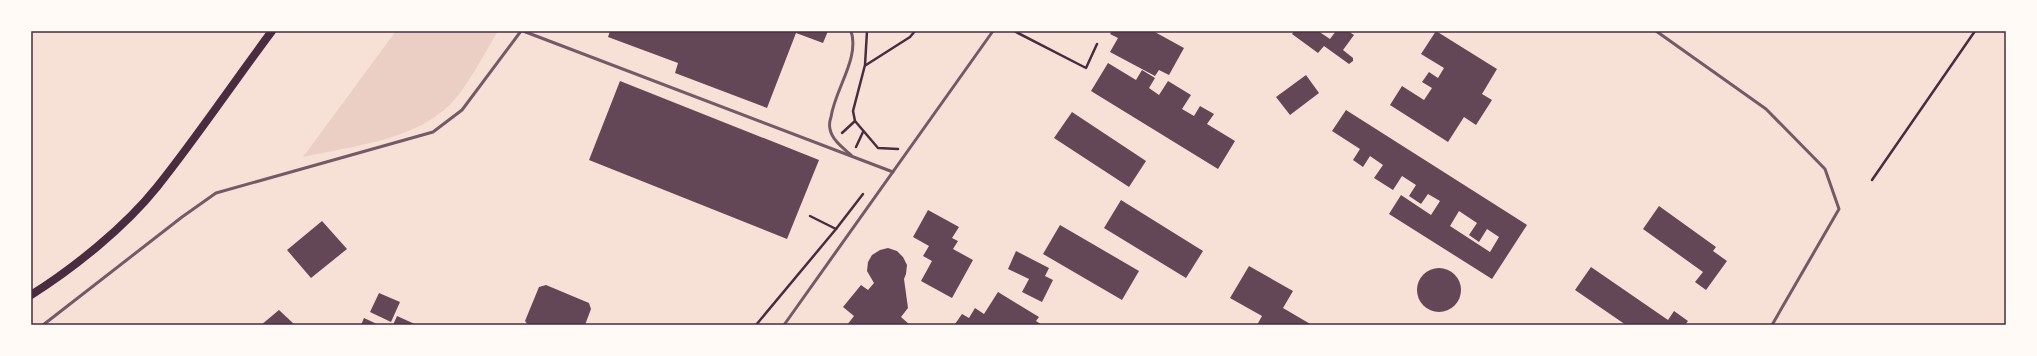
<svg xmlns="http://www.w3.org/2000/svg" width="2037" height="356" font-family="'PT Sans',sans-serif">
	<style>
		.green { fill: #ebcfc5 }
		.building { fill: #644757; fill-rule: evenodd }
		.lines { fill: none; stroke-linecap: round; stroke-linejoin: round }
		.path { stroke: #4a2c40; stroke-width: 2.5 }
		.service { stroke: #755966; stroke-width: 3 }
		.secondary { stroke: #4a2c40; stroke-width: 8 }
		.neatline { fill: none; stroke: #4a2c40; stroke-width: 1.5 }
	</style>
	<rect width="100%" height="100%" fill="#f7e1d7"/>
	<path class="green" d="M396,31H498C486,51 474,74 460,93C425,140 357,145 303,157Z"/>
	<g class="building">
		<path d="M610,31H828L823,43L796,33L767,108L675,73L678,63L608,37Z"/>
		<path d="M1112,31H1153L1184,48L1169,75L1159,70L1155,76L1110,52L1118,38L1110,34Z"/>
		<path d="M1294,31H1318L1330,39L1336,31H1348L1354,35L1343,50L1353,58V61L1349,64L1324,46L1318,53L1292,34Z"/>
		<path d="M1436,31L1497,69L1482,94L1492,100L1476,125L1464,117L1448,142L1390,105L1402,86L1424,100L1432,88L1422,82L1429,72L1438,78L1444,68L1421,54Z"/>
		<path d="M1108,63L1136,80L1142,70L1155,78L1149,88L1159,95L1168,81L1191,95L1182,109L1194,116L1200,106L1214,114L1207,124L1235,141L1218,169L1091,91Z"/>
		<path d="M1306,75L1319,93L1290,115L1276,97Z"/>
		<path d="M620,81L819,160L787,239L589,160Z"/>
		<path d="M1346,110L1527,225L1492,279L1389,214L1401,195L1431,215L1440,201L1428,194L1421,204L1409,196L1416,185L1402,176L1393,190L1374,178L1383,165L1370,156L1363,167L1353,160L1360,149L1332,131ZM1459,211L1477,223L1469,235L1479,242L1487,229L1499,237L1490,252L1450,226Z"/>
		<path d="M1072,112L1146,161L1129,187L1054,138Z"/>
		<path d="M1121,200L1203,251L1186,278L1104,228Z"/>
		<path d="M1659,206L1716,247L1713,251L1727,261L1706,290L1695,282L1703,272L1643,229Z"/>
		<path d="M928,210L959,227L952,238L958,241L953,249L973,260L952,298L921,281L932,261L923,256L929,246L913,237Z"/>
		<path d="M322,221L347,249L311,278L287,250Z"/>
		<path d="M1060,225L1139,271L1122,300L1043,254Z"/>
		<path d="M888,248L897,251L903,257L907,265L906,274L904,279L908,308L901,317L910,325H847L854,316L843,307L861,285L868,290L874,283L867,271L868,262L872,255L880,250Z"/>
		<path d="M1016,251L1049,268L1045,276L1053,280L1042,302L1022,292L1029,279L1008,269Z"/>
		<path d="M1249,266L1293,291L1283,308L1312,325H1257L1262,316L1230,298Z"/>
		<path d="M1591,267L1668,320L1674,311L1688,321L1685,325H1626L1575,290Z"/>
		<circle cx="1439" cy="290" r="22"/>
		<path d="M546,285L589,303L591,309L585,325H528L525,321L539,287Z"/>
		<path d="M998,292L1039,317L1036,321L1042,325L955,324L962,314L969,318L975,308L984,314Z"/>
		<path d="M379,293L400,302L391,322L370,312Z"/>
		<path d="M279,310L295,325H261Z"/>
		<path d="M397,316L417,325H393Z"/>
		<path d="M364,318L379,325H361Z"/>
	</g>
	<g class="lines">
		<g class="path">
			<path d="M867,31L865,65L853,111L855,121L878,148L898,149"/>
			<path d="M1014,31L1086,68L1097,44"/>
			<path d="M866,65L910,37L915,31"/>
			<path d="M842,133L855,121"/>
			<path d="M856,147L863,132"/>
			<path d="M1872,180L1975,31"/>
			<path d="M836,229L863,194"/>
			<path d="M756,325L836,229L810,216"/>
		</g>
		<g class="service">
			<path d="M523,31L893,172"/>
			<path d="M851,31C860,58 835,89 831,117C830,120 829,125 830,129C832,140 843,148 851,155"/>
			<path d="M1656,31L1766,109L1825,169L1839,209L1772,325"/>
			<path d="M43,325L182,217L216,193L433,132L462,110L521,31"/>
			<path d="M784,325L993,31"/>
		</g>
		<path class="secondary" d="M31,295C74,268 125,227 157,187C197,137 233,83 272,31"/>
	</g>
	<rect width="2037" height="356" fill="none" stroke="#fffaf5" stroke-width="64"/>
	<rect x="32" y="32" width="1973" height="292" class="neatline"/>
</svg>
